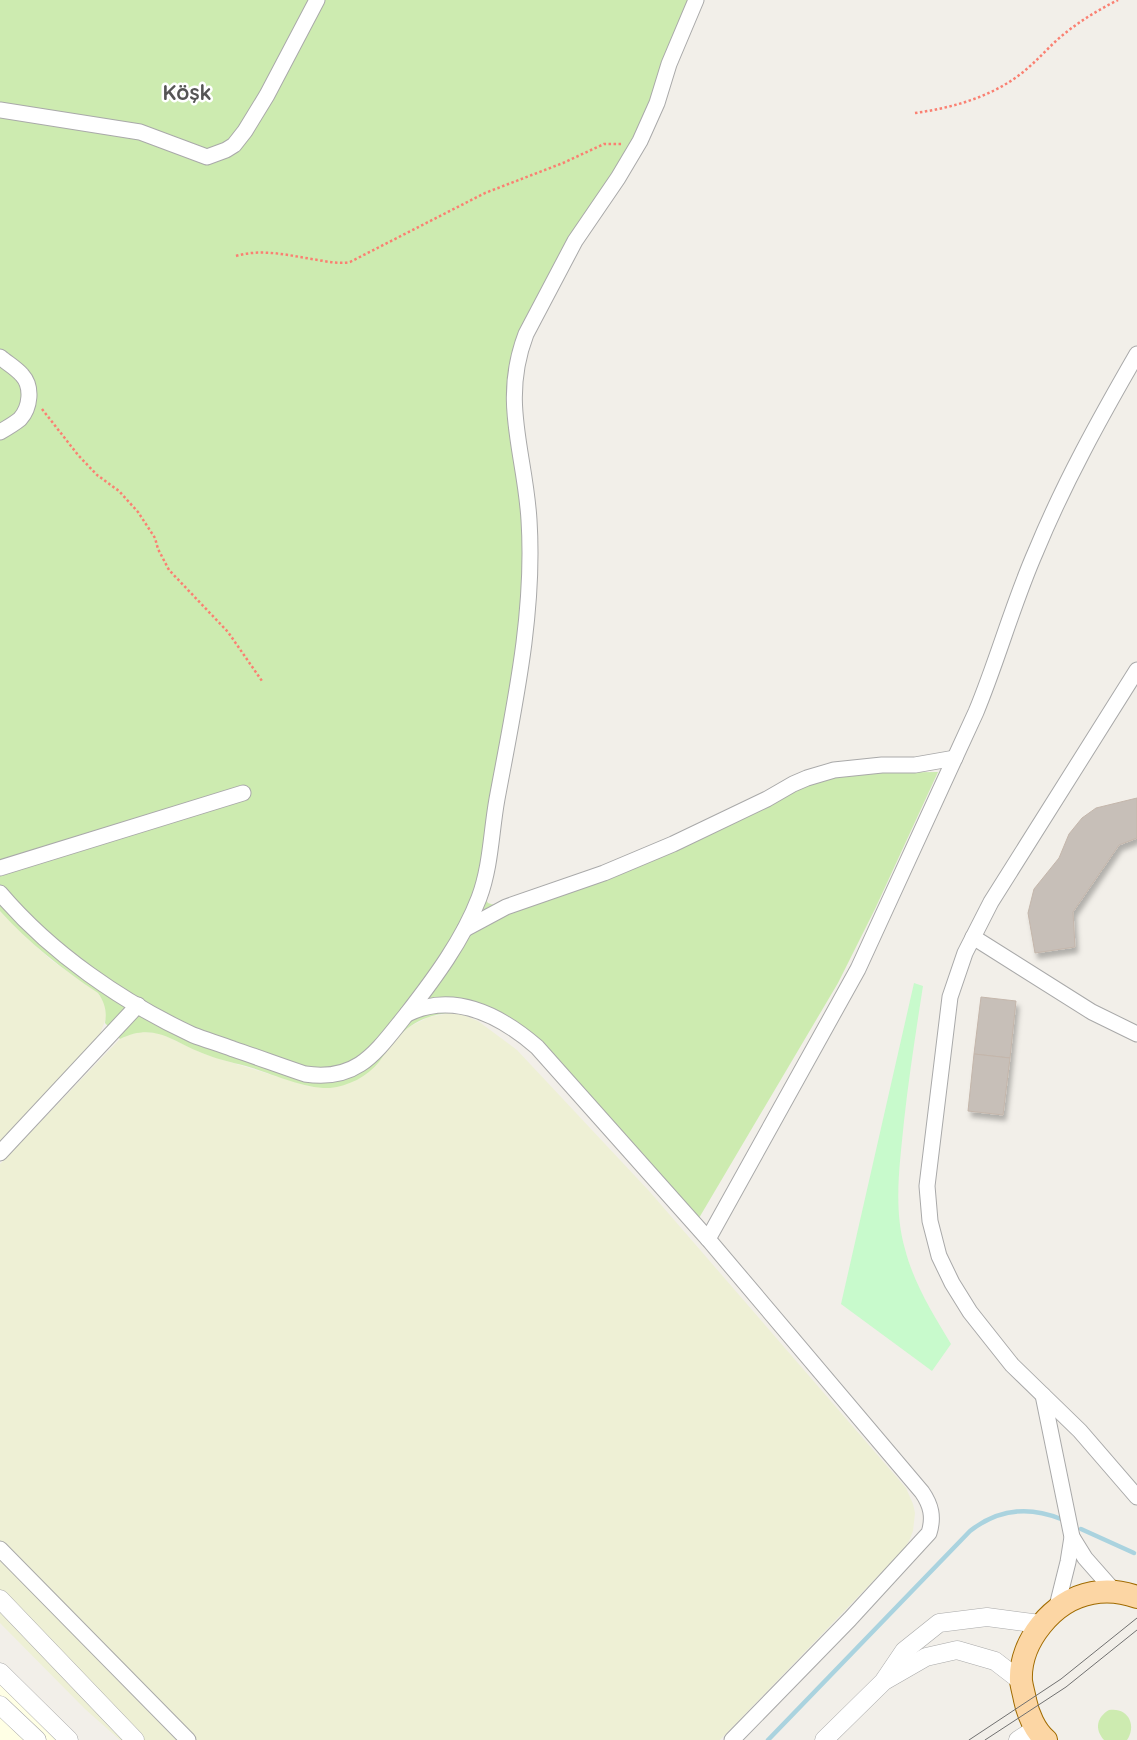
<svg xmlns="http://www.w3.org/2000/svg" width="1137" height="1740" font-family="Quicksand,sans-serif">
	<style>
		.education { fill: #ffffe5 }
		.farmland { fill: #eef0d5 }
		.grass { fill: #cdebb0 }
		.park { fill: #c8facc }
		.lines { fill: none; stroke-linecap: round; stroke-linejoin: round }
		.stream { stroke: #aad3df; stroke-width: 4.5 }
		.building { fill: #c7bfb8; stroke: #c4b6ab; filter: url(#shadow) }
		.minor-casing { stroke: #a9a9a9; stroke-width: 17 }
		.tertiary-casing { stroke: #a9a9a9; stroke-width: 19 }
		.primary-casing { stroke: #a06b00; stroke-width: 24 }
		.path { stroke: #fa8072; stroke-width: 2.5; stroke-dasharray: 2.5 2.5; stroke-linecap: butt }
		.minor { stroke: #fff; stroke-width: 15 }
		.tertiary { stroke: #fff; stroke-width: 18 }
		.primary { stroke: #fcd6a4; stroke-width: 22 }
		.tram { stroke: #707070; stroke-width: 1 }
		.labels { text-anchor: middle; dominant-baseline: central; stroke-width: 5; stroke-linejoin: round; paint-order: stroke }
		.district-label { font-size: 21px; font-weight: bold; fill: #555; stroke: #fff }
	</style>
	<defs>
		<filter id="shadow"><feDropShadow dx="3" dy="5.5" stdDeviation="2.5" flood-color="#0004"/></filter>
	</defs>
	<rect width="100%" height="100%" fill="#f2efe9"/>
	<path class="education" d="M0,1668L71,1740H0Z"/>
	<g class="farmland">
		<path d="M0,911L30,941L51,960L98,993L105,1004L106,1018L100,1034L0,1144Z"/>
		<path d="M451,1013L461,1014L478,1021L517,1050L650,1192L906,1488L913,1504L915,1513L913,1531L909,1541L904,1549L720,1740H120L85,1709L0,1623V1164L120,1039L127,1035L141,1032L159,1033L202,1053L223,1060L308,1086L328,1088L377,1064L391,1044L409,1027L429,1017Z"/>
	</g>
	<g class="grass">
		<path d="M0,0H702L670,83L565,269L537,323L517,377L532,515L485,898L488,903L494,905L500,918L760,807L804,784L853,773L938,772L875,909L838,983L699,1218L532,1035C509,1013 485,1002 454,998L451,1013C431,1014 414,1021 400,1035C391,1043 386,1053 379,1062C367,1077 348,1086 330,1088C303,1089 271,1073 246,1066C231,1062 216,1059 202,1053C172,1041 154,1022 120,1039L105,1023C107,1012 105,1003 98,993C62,969 29,943 0,911Z"/>
		<path d="M1109,1710C1128,1707 1137,1725 1127,1740H1104C1094,1729 1097,1717 1109,1710Z"/>
	</g>
	<path class="park" d="M914,983L923,986C916,1031 909,1076 904,1121C900,1163 893,1208 905,1249C914,1284 933,1314 951,1344L932,1371L841,1304Z"/>
	<g class="lines">
		<g class="stream">
			<path d="M1081,1529L1134,1553"/>
			<path d="M768,1740L970,1531C998,1509 1029,1506 1061,1519"/>
		</g>
	</g>
	<g class="building">
		<path d="M1137,798V838L1119,845L1073,912L1075,947L1035,953L1028,913L1034,889L1059,858L1069,834L1082,818L1096,808Z"/>
		<path d="M981,997L1016,1001L1010,1058L974,1054Z"/>
		<path d="M974,1054L1010,1058L1003,1115L968,1111Z"/>
	</g>
	<g class="lines">
		<g class="minor-casing">
			<g id="minor">
				<path d="M0,110L140,132L207,157L226,150L234,145L245,131L267,95L317,0"/>
				<path d="M0,357C7,363 16,368 22,375C33,387 30,408 20,419C14,424 7,428 0,432"/>
				<path d="M1137,670L991,902L965,953L950,997L927,1186L930,1221L939,1256L952,1283L970,1312L1012,1365L1080,1431L1137,1497"/>
				<path d="M0,868L243,793"/>
				<path d="M0,893C51,953 122,1002 193,1035C206,1040 220,1044 233,1049C257,1057 281,1066 305,1074C358,1082 376,1052 406,1015C434,979 463,940 479,898C491,866 491,832 497,799C514,707 535,614 529,520C525,452 500,402 526,334L575,241L618,178L640,141L657,103L669,64L696,0"/>
				<path d="M465,929L506,907L604,873L673,844L767,799L793,784L807,778L834,770L882,765H915L955,758"/>
				<path d="M973,937L1092,1012L1137,1034"/>
				<path d="M407,1014C454,991 501,1016 537,1047L708,1239L922,1492C931,1505 934,1517 929,1533L850,1619L732,1740"/>
				<path d="M0,1153L138,1005"/>
				<path d="M708,1239L858,969L976,712C998,659 1013,603 1036,551C1064,483 1100,418 1137,354"/>
				<path d="M1043,1395L1072,1537L1068,1562L1056,1610"/>
				<path d="M1072,1537L1085,1558L1115,1592"/>
				<path d="M0,1549L188,1740"/>
			</g>
		</g>
		<g class="tertiary-casing">
			<g id="tertiary">
				<path d="M0,1599L135,1740"/>
				<path d="M0,1672L69,1740"/>
				<path d="M886,1680L926,1657L957,1650L995,1661L1021,1681"/>
				<path d="M0,1705L37,1740"/>
				<path d="M824,1740L883,1682L904,1651L939,1623L987,1617L1040,1624"/>
				<path d="M1018,1740L1037,1728"/>
			</g>
		</g>
		<g class="primary-casing">
			<path id="primary" d="M1046,1740C1035,1731 1028,1714 1025,1700C1024,1694 1022,1688 1021,1681C1019,1642 1053,1600 1092,1593C1107,1590 1123,1592 1137,1597"/>
		</g>
		<g class="path">
			<path d="M915,113C951,108 988,98 1018,76C1033,65 1044,52 1057,40C1075,24 1096,11 1118,0"/>
			<path d="M236,256C263,248 291,256 318,260C329,262 339,264 350,262L485,193L563,163L604,144H622"/>
			<path d="M42,409L78,455L97,475L119,491L138,512L155,538L158,549L169,570L228,632L262,681"/>
		</g>
		<use href="#minor" class="minor"/>
		<use href="#tertiary" class="tertiary"/>
		<use href="#primary" class="primary"/>
		<g class="tram">
			<path d="M969,1740L1061,1679L1137,1618"/>
			<path d="M985,1740L1066,1687L1137,1630"/>
		</g>
	</g>
	<g class="labels">
		<g class="district-label">
			<text x="187" y="92">Köşk</text>
		</g>
	</g>
</svg>
